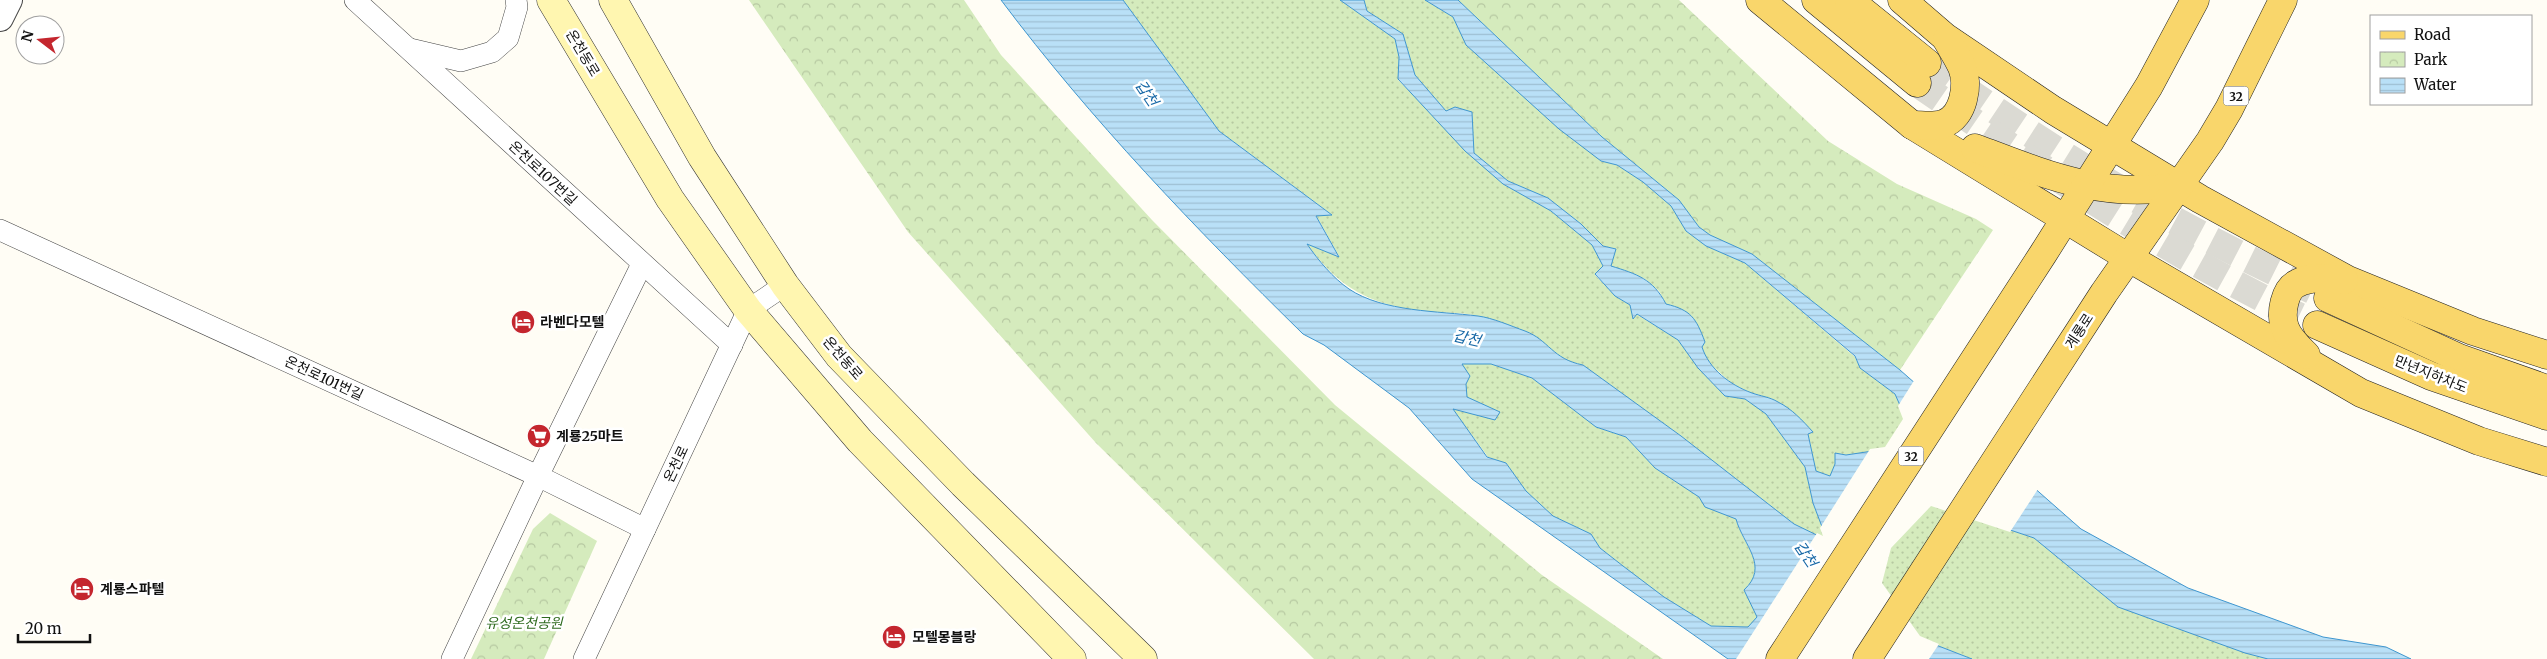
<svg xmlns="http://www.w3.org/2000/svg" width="2547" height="659" font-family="Merriweather,'Noto Sans KR',serif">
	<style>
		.grass { fill: url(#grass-dots) }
		.park { fill: url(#park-crowns) }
		.water { fill: url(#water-rules); stroke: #3f96cf; fill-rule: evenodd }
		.pier { fill: #fffdf5 }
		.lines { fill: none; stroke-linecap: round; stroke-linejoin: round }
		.primary-tunnel { stroke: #dbdad3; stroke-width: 28; stroke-dasharray: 28 14; stroke-linecap: butt }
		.minor-casing { stroke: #444; stroke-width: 22 }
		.tertiary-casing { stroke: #444; stroke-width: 28 }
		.secondary-casing { stroke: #333; stroke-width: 29 }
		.primary-casing { stroke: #222; stroke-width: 29 }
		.minor { stroke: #fff; stroke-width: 21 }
		.tertiary { stroke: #fff; stroke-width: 26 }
		.secondary { stroke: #fff6b0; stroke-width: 28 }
		.primary { stroke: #f9d66b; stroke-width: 28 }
		.labels { text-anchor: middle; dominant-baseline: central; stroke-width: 5; stroke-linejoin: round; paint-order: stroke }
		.shield { fill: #fff; stroke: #585858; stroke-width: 1 }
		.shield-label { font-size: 12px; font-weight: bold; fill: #111 }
		.street-label { font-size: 14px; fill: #111; stroke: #fff }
		.poi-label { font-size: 14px; font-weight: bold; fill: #111; stroke: #fff; text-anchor: start }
		.park-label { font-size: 14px; font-style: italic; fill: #2f6b1f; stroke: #fff }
		.water-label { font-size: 15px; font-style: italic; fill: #1768a6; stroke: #fff }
	</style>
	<defs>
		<pattern id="grass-dots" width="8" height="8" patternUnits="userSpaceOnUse" patternTransform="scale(1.25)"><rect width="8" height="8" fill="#d5ebbd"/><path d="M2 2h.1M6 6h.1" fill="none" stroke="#b6c8a1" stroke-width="1.8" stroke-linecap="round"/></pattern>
		<pattern id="park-crowns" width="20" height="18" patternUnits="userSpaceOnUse" patternTransform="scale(1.25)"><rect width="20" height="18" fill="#d5ebbd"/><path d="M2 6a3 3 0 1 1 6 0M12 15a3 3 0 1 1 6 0" fill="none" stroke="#b6c8a1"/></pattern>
		<pattern id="water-rules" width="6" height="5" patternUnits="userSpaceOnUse" patternTransform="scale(1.25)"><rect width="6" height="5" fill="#b9e0f7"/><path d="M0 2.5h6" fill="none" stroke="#9ebfd3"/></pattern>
	</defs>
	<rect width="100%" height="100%" fill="#fffdf5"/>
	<g class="grass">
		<path d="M1123,0H1340L1395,39L1399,57L1398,80L1503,184L1551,211L1592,245L1603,266L1595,275L1615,296L1630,305L1633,319L1636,314L1678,340L1698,368L1725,396L1745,399L1766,414L1805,467L1813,503L1828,541L1794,524L1681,436L1583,365C1549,359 1515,327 1481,317C1466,312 1447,313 1431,312C1373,306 1341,291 1307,244L1339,256L1316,215L1331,214L1219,131Z"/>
		<path d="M1364,0H1425L1453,17L1466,45L1601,161L1617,165L1643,182L1671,206L1686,231L1706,246L1745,263L1855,357L1860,368L1895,394L1906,419L1886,450L1846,455L1835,453V464L1830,477L1816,471L1808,433L1812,432L1776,401L1751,393L1731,383L1706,360L1702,347L1666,304L1659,291L1645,279L1610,266L1616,249L1603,246L1581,224L1548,198L1508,181L1474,153L1472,112L1446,111L1415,75L1403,34L1367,11Z"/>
		<path d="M1461,364H1491L1532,378L1596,427L1626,437L1655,468L1699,497L1705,506L1736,519C1743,546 1770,566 1744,590L1758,617L1748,627L1711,626L1664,597L1623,566L1600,548L1591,534L1553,516L1526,491L1506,463L1488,457L1452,408L1496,419L1499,412L1467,397Z"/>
		<path d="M1930,503L2034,538L2118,607L2268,659H1972L1918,638L1879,584L1889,547Z"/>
	</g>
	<g class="park">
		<path d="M749,0H964L1001,55L1152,220L1335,405L1542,575L1663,659H1314L1096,443L908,232Z"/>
		<path d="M1458,0H1679L1828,141L1897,184L1976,219L1993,230L1900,370L1752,254L1709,235L1699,227L1679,200L1602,137Z"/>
		<path d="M550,513L597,541L544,659H471L533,529Z"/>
	</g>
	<path class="water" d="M1001,0H1123L1219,131L1332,215L1316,216L1339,257L1307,244C1318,260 1333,278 1349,289C1383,312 1439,311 1478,316C1493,318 1511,326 1525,331C1549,340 1552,359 1583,365L1681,436L1794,524L1827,540L1813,503L1805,467L1766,414L1745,399L1725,396L1698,368L1678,340L1637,314L1633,319L1630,305L1615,296L1595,274L1603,266L1592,245L1551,211L1503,184L1465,151L1398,79L1399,57L1395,39L1340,0H1364L1367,11L1403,34L1415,75L1446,111L1455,107L1472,112L1474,153L1508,181L1548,198L1581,224L1603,246L1616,249L1611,266C1637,274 1653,279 1666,304C1691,310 1696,318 1705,342L1702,347C1709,369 1730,385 1752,393C1760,396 1770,397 1778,402C1792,409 1802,420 1813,432L1808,434L1816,471L1830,476L1835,464V453L1846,455L1886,449L1906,419L1895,394L1860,368L1855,356L1745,263L1706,246L1686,231L1671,206L1643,182L1617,165L1601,161L1559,129L1466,45L1453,17L1425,0H1458L1602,137L1679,200L1699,227L1710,235L1752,254L1900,370L2081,529L2188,588L2323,637L2386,647L2411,659H2268L2245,653L2118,607L2034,538L1930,503L1889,547L1879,584L1918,638L1972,659H1728L1472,479L1409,408L1324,345L1303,334C1196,229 1091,120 1001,0ZM1462,364H1491L1532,378L1596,427L1626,437L1655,468L1699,497L1705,507L1736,519C1743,545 1770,566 1744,590L1757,617L1748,627L1711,626L1664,597L1623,566L1600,548L1591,534L1553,516L1526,491L1506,463L1487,457L1453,409L1495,420L1500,412L1467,397L1466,384L1470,376Z"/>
	<path class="pier" d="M1915,379L2038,489L2010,532L1931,506L1891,548L1882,583L1920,636L1939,644L1929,659H1736L1817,533L1823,536L1820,528L1870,449L1885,447L1903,419L1898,406Z"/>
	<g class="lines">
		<g class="primary-tunnel">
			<path d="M1927,63C1997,112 2068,160 2142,202C2199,235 2258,264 2318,293"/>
			<path d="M1917,83C2045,171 2175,259 2317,325"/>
		</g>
		<g class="minor-casing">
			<g id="minor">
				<path d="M355,0L732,345"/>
				<path d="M410,49L461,61L492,52L508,38L517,7L516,0"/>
				<path d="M0,230L538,476L645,529"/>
				<path d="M452,659L538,476L642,264"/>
				<path d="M584,659L748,310L785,285"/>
			</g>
		</g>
		<g class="tertiary-casing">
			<path id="tertiary" d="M0,18L9,0"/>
		</g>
		<g class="secondary-casing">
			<g id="secondary">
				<path d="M551,0L670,199L748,310L860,441L1072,659"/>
				<path d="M613,0L702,157L785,285L839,356L963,484L1143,659"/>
			</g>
		</g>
		<g class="primary-casing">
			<g id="primary">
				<path d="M1760,0L1912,125L2129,258L2361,393L2479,441L2547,462"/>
				<path d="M1816,0L1917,83"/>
				<path d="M1849,0L1927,63"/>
				<path d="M1902,0L1945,37L2053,110L2200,199L2348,280L2473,331L2547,355"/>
				<path d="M1912,125C1922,125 1933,127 1943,124C1964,117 1969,85 1962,67C1958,58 1952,49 1947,40"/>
				<path d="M1975,148C2044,174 2104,200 2179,186"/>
				<path d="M2328,298L2459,358L2547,389"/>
				<path d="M2317,325L2431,376L2547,416"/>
				<path d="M2306,355C2298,347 2289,339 2285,328C2280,314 2284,289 2298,283C2312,276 2329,279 2344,280"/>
				<path d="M1780,659L2043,254L2149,86L2195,0"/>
				<path d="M1867,659L2104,293L2210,141L2229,109L2283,0"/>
			</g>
		</g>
		<use href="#minor" class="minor"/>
		<use href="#tertiary" class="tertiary"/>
		<use href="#secondary" class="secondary"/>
		<use href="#primary" class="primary"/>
	</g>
	<defs>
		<g id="hotel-disc" transform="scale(1.25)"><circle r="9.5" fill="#c4262e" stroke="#fff"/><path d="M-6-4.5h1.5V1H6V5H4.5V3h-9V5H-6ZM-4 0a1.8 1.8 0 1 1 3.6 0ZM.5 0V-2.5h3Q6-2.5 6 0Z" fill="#fff"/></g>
		<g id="supermarket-disc" transform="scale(1.25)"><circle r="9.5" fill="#c4262e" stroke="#fff"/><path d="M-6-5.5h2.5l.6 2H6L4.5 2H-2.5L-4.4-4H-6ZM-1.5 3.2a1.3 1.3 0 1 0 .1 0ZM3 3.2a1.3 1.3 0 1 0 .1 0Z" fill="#fff"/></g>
	</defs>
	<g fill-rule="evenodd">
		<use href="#hotel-disc" x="523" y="322"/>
		<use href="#supermarket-disc" x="539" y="436"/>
		<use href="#hotel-disc" x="82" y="589"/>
		<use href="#hotel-disc" x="894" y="637"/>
	</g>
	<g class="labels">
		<g class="shield">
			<rect x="2223.5" y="86.5" width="25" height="19" rx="4"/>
			<rect x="1898.5" y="446.5" width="25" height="19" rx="4"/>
		</g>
		<g class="shield-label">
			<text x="2236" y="96">32</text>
			<text x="1911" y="456">32</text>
		</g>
		<g class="street-label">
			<text transform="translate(583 53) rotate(59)">온천동로</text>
			<text transform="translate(543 173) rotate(43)">온천로107번길</text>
			<text transform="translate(2079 331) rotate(-57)">계룡로</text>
			<text transform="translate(843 358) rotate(49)">온천동로</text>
			<text transform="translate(2431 374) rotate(22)">만년지하차도</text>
			<text transform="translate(324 378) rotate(25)">온천로101번길</text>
			<text transform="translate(676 464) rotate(-65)">온천로</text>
		</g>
		<g class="poi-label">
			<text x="540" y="322">라벤다모텔</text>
			<text x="556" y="436">계룡25마트</text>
			<text x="100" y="589">계룡스파텔</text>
			<text x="912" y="637">모텔몽블랑</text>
		</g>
		<g class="park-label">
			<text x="524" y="623">유성온천공원</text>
		</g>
		<g class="water-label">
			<text transform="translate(1147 93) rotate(56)">갑천</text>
			<text transform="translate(1467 338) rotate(13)">갑천</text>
			<text transform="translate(1806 554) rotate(56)">갑천</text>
		</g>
	</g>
	<rect x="2370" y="15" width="162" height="90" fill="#ffffff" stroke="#a0a0a0"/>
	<rect x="2380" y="31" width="25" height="8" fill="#f9d66b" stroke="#a0a0a0"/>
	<text x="2414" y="40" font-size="15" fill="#111111">Road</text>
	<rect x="2380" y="52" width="25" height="15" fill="url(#park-crowns)" stroke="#a0a0a0"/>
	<text x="2414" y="65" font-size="15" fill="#111111">Park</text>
	<rect x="2380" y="78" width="25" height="15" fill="url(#water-rules)" stroke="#a0a0a0"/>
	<text x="2414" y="90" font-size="15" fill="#111111">Water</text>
	<g transform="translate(40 40) rotate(286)"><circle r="24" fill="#ffffff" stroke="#a0a0a0"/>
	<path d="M0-4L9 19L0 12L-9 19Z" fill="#c4262e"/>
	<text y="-8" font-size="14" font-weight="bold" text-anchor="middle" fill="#111111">N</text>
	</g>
	<path d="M18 634v8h72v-8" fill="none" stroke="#111111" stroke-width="2.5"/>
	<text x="25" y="634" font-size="15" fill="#111111" stroke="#ffffff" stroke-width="4" paint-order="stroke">20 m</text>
</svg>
